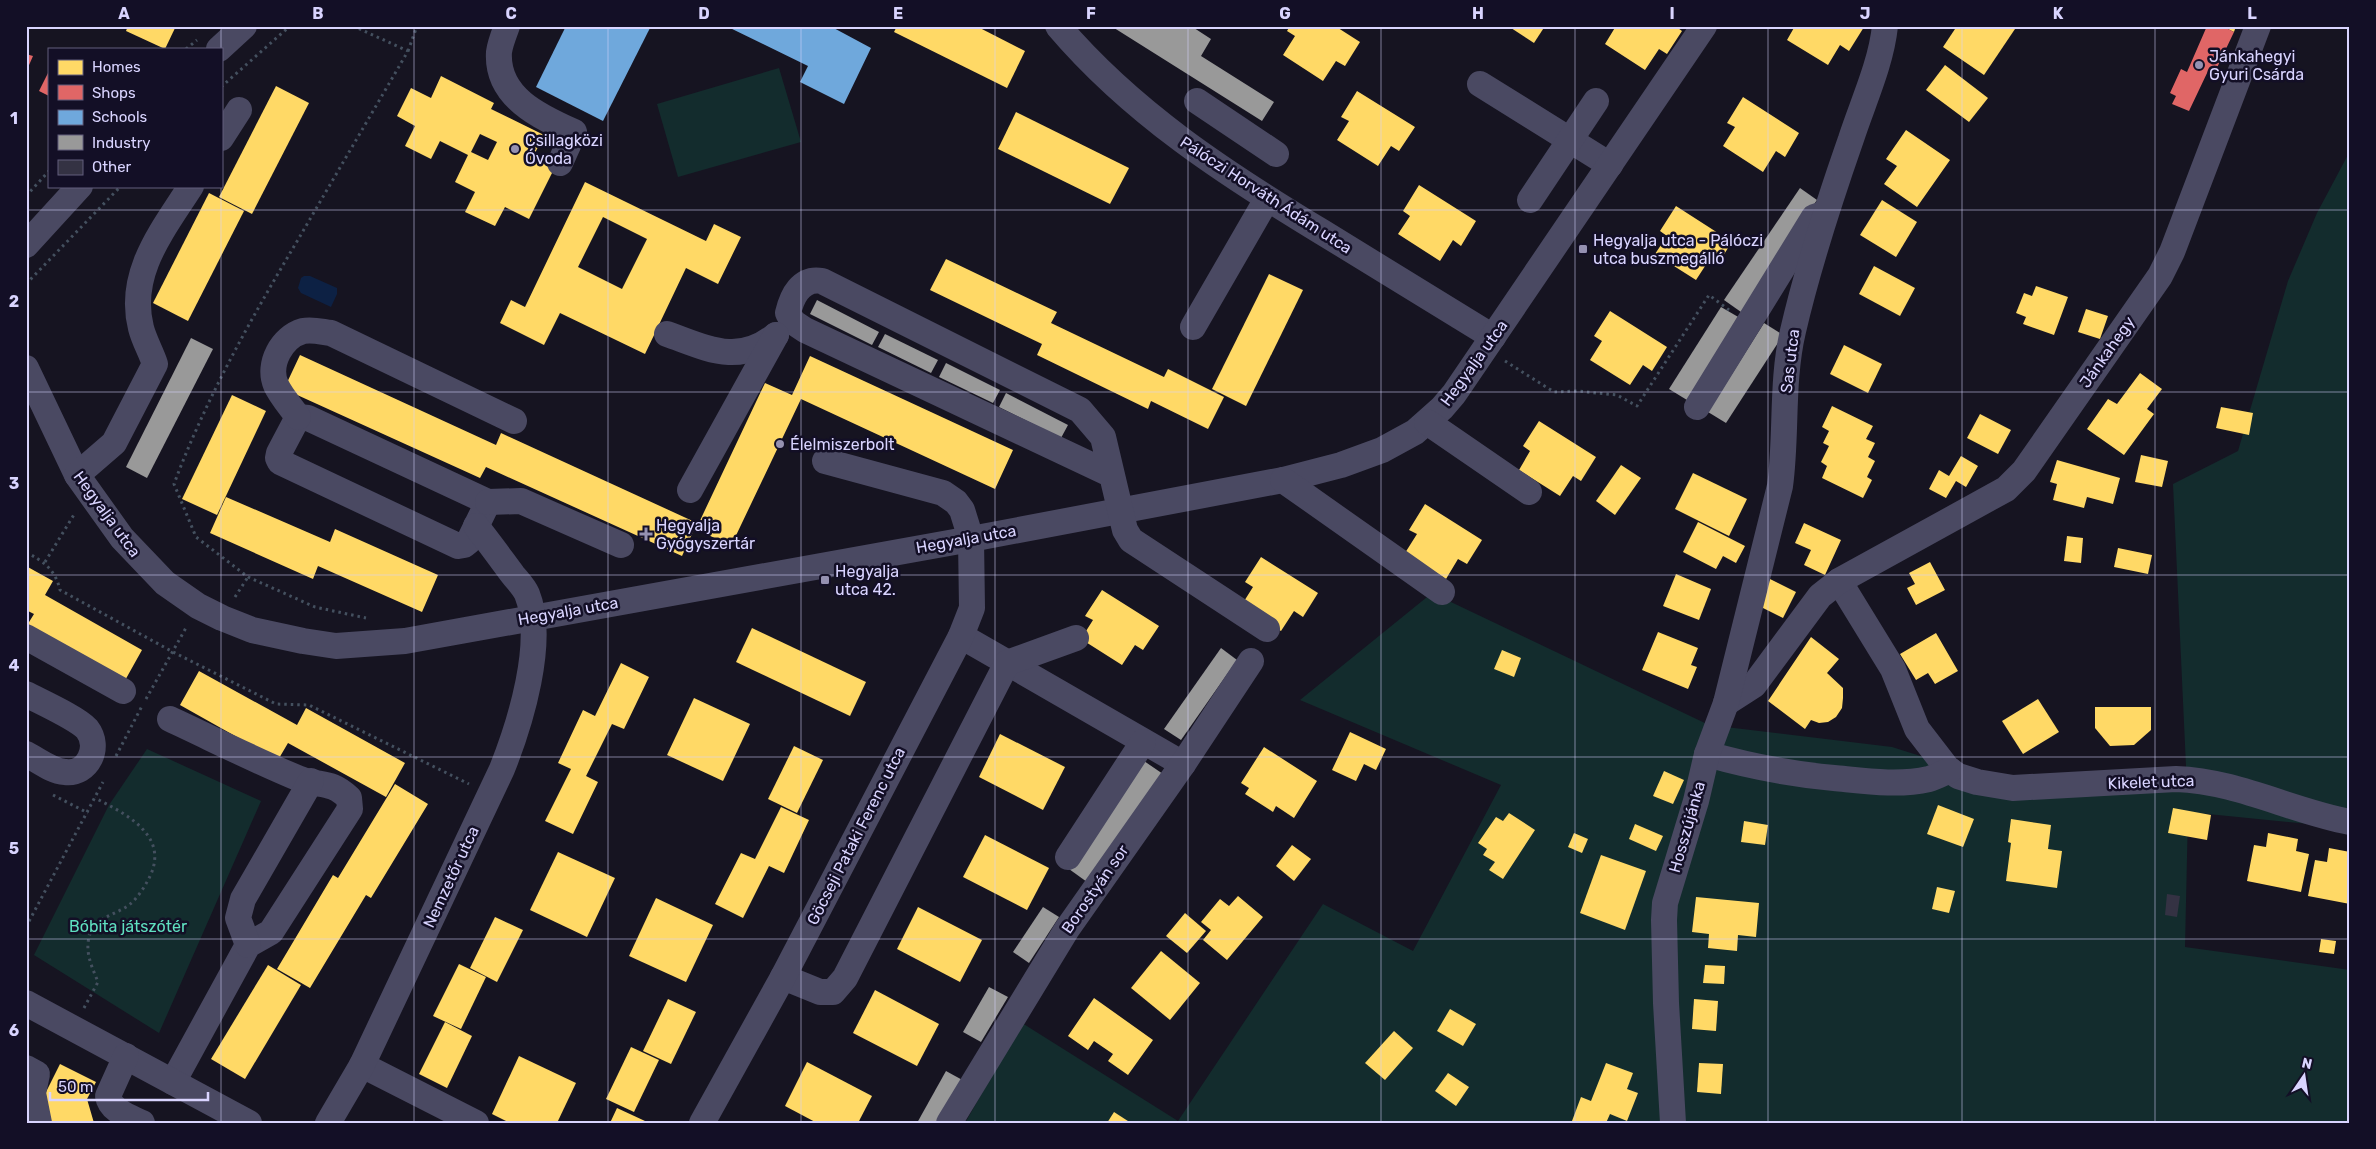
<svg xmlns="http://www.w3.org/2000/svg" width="2376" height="1149" font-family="Rubik,sans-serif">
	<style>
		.green { fill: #132c2d }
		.water { fill: #0d2144 }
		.homes { fill: #ffd966; fill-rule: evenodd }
		.shops { fill: #e06666 }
		.schools { fill: #6fa8dc }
		.industry { fill: #999 }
		.building { fill: #343243 }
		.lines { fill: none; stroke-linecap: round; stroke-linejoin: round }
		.path { stroke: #44505f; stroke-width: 3; stroke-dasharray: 2.5 4; stroke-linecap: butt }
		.minor { stroke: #4a4962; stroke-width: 26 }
		.grid { fill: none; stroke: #d9d4ff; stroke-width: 1; stroke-opacity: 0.55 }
		.poi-dot { fill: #9591b1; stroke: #130f26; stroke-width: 2 }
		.labels { text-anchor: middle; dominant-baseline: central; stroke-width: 5; stroke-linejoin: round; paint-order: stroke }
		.poi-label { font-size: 16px; fill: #d9d4ff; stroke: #130f26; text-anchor: start }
		.street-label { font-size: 16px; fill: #d9d4ff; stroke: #130f26 }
		.park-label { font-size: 16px; fill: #5fe0c0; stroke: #130f26 }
		.neatline { fill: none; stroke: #d9d4ff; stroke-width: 2 }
		.grid-label { font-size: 16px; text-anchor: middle; font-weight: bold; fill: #d9d4ff }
	</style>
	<rect width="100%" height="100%" fill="#161421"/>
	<g class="green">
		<path d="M779,68L801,142L678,177L657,104Z"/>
		<path d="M2350,151V828L2188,812L2185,947L2350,970V1123H965L1022,1023L1178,1121L1323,904L1413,951L1501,785L1300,700L1432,593L1709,725L1892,747L2009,784L2187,788L2173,484L2238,451L2288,281L2317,213Z"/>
		<path d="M147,749L261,801L159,1033L34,955L109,805Z"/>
	</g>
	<path class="water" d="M304,276H310L337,288V294L331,307L301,293L298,288L301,278Z"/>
	<g class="homes">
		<path d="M128,26H176L165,49L126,31Z"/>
		<path d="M897,26H976L1025,51L1007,88L894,32Z"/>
		<path d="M1290,26H1335L1360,42L1345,66L1336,61L1323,81L1283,55L1295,36L1287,31Z"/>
		<path d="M1508,26H1545L1534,43Z"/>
		<path d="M1616,26H1675L1682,31L1667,54L1659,49L1645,70L1605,44Z"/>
		<path d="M1795,26H1863L1864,27L1849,51L1840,45L1828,65L1787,40Z"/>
		<path d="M1957,26H2017L1984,75L1943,47Z"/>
		<path d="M2222,26H2236L2234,32Z"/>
		<path d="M1945,65L1988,98L1969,122L1926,90Z"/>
		<path d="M441,76L494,103L491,109L544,135L534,155L556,165L529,219L505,207L495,226L465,212L475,192L455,182L468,155L440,141L431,159L405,146L415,126L397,116L411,88L431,98ZM480,134L497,142L488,160L471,152Z"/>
		<path d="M276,86L309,103L252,214L219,197Z"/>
		<path d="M1357,91L1415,127L1399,151L1391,146L1378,166L1337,140L1349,121L1341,117Z"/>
		<path d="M1743,97L1799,133L1785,157L1776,151L1763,172L1723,146L1735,127L1727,123Z"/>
		<path d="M1016,112L1129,168L1110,204L998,149Z"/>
		<path d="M1906,130L1950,160L1917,207L1884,184L1897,166L1886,159Z"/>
		<path d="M585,182L706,241L714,224L741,237L718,284L686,268L645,354L560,313L544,345L500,323L511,300L525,307ZM603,217L647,239L622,289L578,267Z"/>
		<path d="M1419,185L1476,221L1461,246L1453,240L1440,261L1398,234L1410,216L1403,211Z"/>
		<path d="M209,193L244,211L188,321L153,303Z"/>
		<path d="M1882,200L1917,222L1896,257L1860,235Z"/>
		<path d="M1676,206L1732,242L1717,265L1709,260L1696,280L1655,254L1667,236L1660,231Z"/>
		<path d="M946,259L1057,312L1051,323L1164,377L1168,369L1224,397L1208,429L1151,401L1148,409L1037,355L1042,344L930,290Z"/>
		<path d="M1874,266L1915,288L1900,316L1859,294Z"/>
		<path d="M1269,274L1303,290L1246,406L1212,389Z"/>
		<path d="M2036,286L2068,297L2054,335L2023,324L2026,317L2016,313L2024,293L2032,296Z"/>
		<path d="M2086,309L2108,316L2100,339L2078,332Z"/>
		<path d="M1610,311L1667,347L1652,371L1643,365L1630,385L1590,360L1602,341L1594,336Z"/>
		<path d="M1844,345L1882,364L1868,393L1830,374Z"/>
		<path d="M300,355L496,445L501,433L697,523L682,556L486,467L480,478L284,389Z"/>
		<path d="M810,356L1013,450L995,489L801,399L731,546L696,529L765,383L792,395Z"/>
		<path d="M2140,373L2162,389L2147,409L2154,414L2124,455L2087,429L2108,399L2117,404Z"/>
		<path d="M232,395L266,411L217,515L182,499Z"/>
		<path d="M1832,406L1873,426L1866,439L1875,443L1868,457L1875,461L1867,477L1872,480L1863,498L1822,478L1827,466L1821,462L1829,446L1823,443L1829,431L1822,427Z"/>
		<path d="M2221,407L2253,413L2249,435L2216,428Z"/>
		<path d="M1980,414L2011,430L1998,454L1967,438Z"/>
		<path d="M1539,421L1596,457L1581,481L1573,476L1560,496L1519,470L1530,451L1523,446Z"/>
		<path d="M2141,455L2168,461L2162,487L2135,482Z"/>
		<path d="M1961,456L1978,466L1966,487L1956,481L1946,498L1929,489L1939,470L1949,476Z"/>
		<path d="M2057,460L2120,478L2113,504L2087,497L2084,508L2053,500L2057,484L2050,482Z"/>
		<path d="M1621,465L1641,478L1615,515L1596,501Z"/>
		<path d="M1693,473L1747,499L1729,536L1675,509Z"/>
		<path d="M226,497L330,542L335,529L438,575L422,612L318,566L313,579L210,533Z"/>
		<path d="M1425,504L1482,540L1467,564L1458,559L1446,579L1405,553L1417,534L1409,530Z"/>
		<path d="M1698,522L1745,546L1736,563L1723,556L1716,569L1683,552Z"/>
		<path d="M1804,523L1841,540L1825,575L1804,565L1811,550L1795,543Z"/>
		<path d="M2067,536L2083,538L2081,563L2064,561Z"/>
		<path d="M2118,548L2152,555L2148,574L2114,567Z"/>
		<path d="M1261,557L1318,593L1303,617L1294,611L1281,631L1241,606L1253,587L1245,582Z"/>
		<path d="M1930,562L1945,590L1916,605L1907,588L1915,584L1909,573Z"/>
		<path d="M26,566L53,581L45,595L142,650L123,684L26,627L34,614L26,610Z"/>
		<path d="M1676,574L1711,589L1699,620L1663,606Z"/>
		<path d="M1770,579L1796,592L1783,618L1757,605Z"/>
		<path d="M1102,590L1159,626L1143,650L1135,645L1122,665L1081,639L1093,620L1085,616Z"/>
		<path d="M752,628L866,682L850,716L736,662Z"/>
		<path d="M1658,632L1698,648L1691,665L1697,667L1688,689L1642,670Z"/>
		<path d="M1936,633L1958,671L1935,684L1928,673L1916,680L1900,654Z"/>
		<path d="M1811,637L1839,659L1827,673L1843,688V698L1842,708L1836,717L1828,722L1819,723L1811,720L1805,729L1768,701Z"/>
		<path d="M1502,650L1521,658L1514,677L1494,669Z"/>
		<path d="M621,663L649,677L624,729L612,724L586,776L598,782L573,834L545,821L571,769L558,763L583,710L595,716Z"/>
		<path d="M199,671L297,725L306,708L405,763L386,797L288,743L278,760L180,705Z"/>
		<path d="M694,698L750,724L723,781L667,755Z"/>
		<path d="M2038,699L2059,732L2023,754L2002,721Z"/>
		<path d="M2095,707H2151V730L2134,745L2110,746L2095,728Z"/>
		<path d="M1350,732L1386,749L1376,770L1364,764L1356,781L1332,770Z"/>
		<path d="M1000,734L1065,767L1043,810L979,777Z"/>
		<path d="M794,746L823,760L797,813L768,799Z"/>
		<path d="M1264,747L1317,781L1294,818L1276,806L1273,812L1245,794L1249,788L1241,783Z"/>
		<path d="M1664,771L1684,780L1673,804L1653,796Z"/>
		<path d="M395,784L428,804L371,898L366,895L310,988L277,969L333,875L338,878Z"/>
		<path d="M1938,805L1974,819L1963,847L1927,834Z"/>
		<path d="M781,807L809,820L784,873L769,866L743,918L715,904L741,853L755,859Z"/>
		<path d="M2173,808L2211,815L2207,840L2168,833Z"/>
		<path d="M1509,813L1535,830L1503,879L1489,870L1495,862L1483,855L1487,849L1478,843L1496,817L1503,821Z"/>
		<path d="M2011,819L2051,825L2048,849L2062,851L2057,888L2006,881L2011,843L2008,842Z"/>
		<path d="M1744,821L1768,825L1765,845L1741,842Z"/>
		<path d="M1635,824L1663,836L1656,851L1629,839Z"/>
		<path d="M1574,833L1588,839L1582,853L1568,847Z"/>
		<path d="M2268,833L2298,839L2296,851L2309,854L2301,892L2247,881L2254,845L2266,847Z"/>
		<path d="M985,835L1049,868L1027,910L963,877Z"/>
		<path d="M1292,845L1311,859L1294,881L1276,866Z"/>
		<path d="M2329,848L2350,852V904L2308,896L2315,860L2327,862Z"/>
		<path d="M558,852L615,878L587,937L530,910Z"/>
		<path d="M1601,855L1646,871L1625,930L1580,913Z"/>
		<path d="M1937,887L1955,891L1949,913L1932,909Z"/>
		<path d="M1238,896L1263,917L1227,960L1203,940L1211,930L1201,922L1220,899L1229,906Z"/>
		<path d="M1696,897L1759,903L1756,937L1738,935L1737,951L1708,948L1709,934L1692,932Z"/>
		<path d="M656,898L713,925L686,982L629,956Z"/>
		<path d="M918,907L982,940L960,982L897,949Z"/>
		<path d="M1185,913L1206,931L1187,953L1166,936Z"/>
		<path d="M495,917L523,930L497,982L470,968Z"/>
		<path d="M2321,939L2336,941L2334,954L2319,952Z"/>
		<path d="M1161,951L1200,983L1170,1020L1131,988Z"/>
		<path d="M459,964L486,977L461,1029L433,1016Z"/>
		<path d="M268,965L301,985L245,1079L211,1059Z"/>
		<path d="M1705,965L1725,966L1724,984L1703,983Z"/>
		<path d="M875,990L939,1024L917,1066L853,1033Z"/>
		<path d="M1094,998L1153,1040L1128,1075L1108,1061L1113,1054L1094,1041L1088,1050L1068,1036Z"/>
		<path d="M668,999L696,1012L671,1064L643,1051Z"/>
		<path d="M1694,999L1718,1001L1716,1031L1692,1029Z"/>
		<path d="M1450,1009L1476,1024L1463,1046L1437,1031Z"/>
		<path d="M445,1022L472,1036L447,1088L419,1074Z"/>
		<path d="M1394,1031L1413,1048L1385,1080L1365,1063Z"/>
		<path d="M631,1047L659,1060L634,1112L606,1099Z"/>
		<path d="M519,1056L576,1083L557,1123H510L492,1114Z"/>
		<path d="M807,1062L872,1096L858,1123H817L785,1106Z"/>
		<path d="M1606,1063L1633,1073L1627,1089L1638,1093L1627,1121L1610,1114L1606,1123L1572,1121L1581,1097L1591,1101Z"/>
		<path d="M1699,1063L1723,1064L1721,1094L1697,1092Z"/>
		<path d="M60,1064L96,1082L87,1099L94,1123H49L41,1102Z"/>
		<path d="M1448,1073L1469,1087L1456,1106L1435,1091Z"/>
		<path d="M617,1108L645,1121L644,1123H610Z"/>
		<path d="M1114,1112L1131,1123H1107Z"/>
	</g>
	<g class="shops">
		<path d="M2207,26H2222L2234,32L2214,74L2208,71L2189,111L2172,104L2176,96L2170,93L2181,69L2187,72Z"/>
		<path d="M26,54L33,56L26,72Z"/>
		<path d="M49,71V96L39,91Z"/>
	</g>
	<g class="schools">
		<path d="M566,26H651L603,121L536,87Z"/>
		<path d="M726,26H830L871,48L844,104L800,82L808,66Z"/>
	</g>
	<g class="industry">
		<path d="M1111,26H1191L1211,39L1201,56L1274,102L1262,121Z"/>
		<path d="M1800,188L1817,200L1741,312L1724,300Z"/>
		<path d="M817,300L879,332L872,345L810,314Z"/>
		<path d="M1721,307L1740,318L1687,400L1669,389Z"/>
		<path d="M1764,323L1783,335L1726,423L1708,412Z"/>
		<path d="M885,334L938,360L931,373L878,347Z"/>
		<path d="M191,338L213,349L147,478L126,467Z"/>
		<path d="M946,363L1000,390L993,403L939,377Z"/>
		<path d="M1006,393L1068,425L1061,438L999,407Z"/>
		<path d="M1221,648L1237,660L1181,740L1164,729Z"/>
		<path d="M1144,761L1163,774L1087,882L1069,869Z"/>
		<path d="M1043,907L1059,917L1029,963L1013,952Z"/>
		<path d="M989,987L1008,997L981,1042L963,1032Z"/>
		<path d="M946,1071L966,1082L943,1123H917Z"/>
	</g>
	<path class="building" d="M2167,894L2180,896L2177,917L2165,915Z"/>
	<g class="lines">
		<g class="path">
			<path d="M353,26L408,51C372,113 335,176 299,238C252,317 206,398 174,484L196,537L248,577L315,607L366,618"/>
			<path d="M186,49L197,40"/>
			<path d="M408,51L417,26"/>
			<path d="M221,87L290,26"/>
			<path d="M26,196L49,171"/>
			<path d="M26,284L121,186"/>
			<path d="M1505,361L1554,392L1577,391L1617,395L1637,406L1709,295L1729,310"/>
			<path d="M26,552C44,562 55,569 60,590L173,652L276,704L309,705L469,784"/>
			<path d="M45,562L75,513"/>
			<path d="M235,597L248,577"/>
			<path d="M146,699L187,626"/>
			<path d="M116,756L142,706"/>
			<path d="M53,795L88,813"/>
			<path d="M26,927L103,782"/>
			<path d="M84,1008L98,982C92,967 84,951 90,934C97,917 115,915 129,905C138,898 146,885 151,874C168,834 124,813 95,798"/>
		</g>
		<g class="minor">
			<path d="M507,26C504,34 500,44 499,52C496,97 540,117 574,132L560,163"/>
			<path d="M1058,26C1132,113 1226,174 1322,232C1379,267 1436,302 1493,337"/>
			<path d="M219,49L244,26"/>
			<path d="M1480,84L1610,165"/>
			<path d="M1197,101L1276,154"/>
			<path d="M221,138L239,110"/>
			<path d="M1530,200L1596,101"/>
			<path d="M26,245L80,186"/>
			<path d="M1193,327L1267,199"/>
			<path d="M667,334C707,348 738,366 776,335"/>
			<path d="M26,368L77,475L122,538L165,583L198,606L222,618L252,630L303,641L336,646L405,641L971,539L1283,480L1341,465L1382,450L1415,432L1442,408L1454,394L1704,26"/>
			<path d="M1697,407L1814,217L1820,215"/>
			<path d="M298,417L308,418L488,502L469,541L464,545L458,546L280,462L278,458L279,453Z"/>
			<path d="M298,417C291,407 281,396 276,385C267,364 282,337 303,331C313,329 322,332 331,333L514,421"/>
			<path d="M1427,422L1529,492"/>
			<path d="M1110,474L805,330L793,322L788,313C792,296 801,277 822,281L1080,410L1103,437L1125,530L1131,540L1267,629"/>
			<path d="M77,475L114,443L155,364C151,352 144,340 141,328C127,273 163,230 191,186"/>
			<path d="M1283,480L1442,592"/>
			<path d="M690,490L776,335"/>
			<path d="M488,502L521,501L621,545"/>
			<path d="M1839,581L1893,669L1917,729L1947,768L1958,776L1977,782L2013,788L2176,779C2237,781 2291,811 2350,822"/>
			<path d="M961,636L1183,764"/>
			<path d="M26,637L123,691"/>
			<path d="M26,694C41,702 77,718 87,729C101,747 88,775 65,772C51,771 38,760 26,754"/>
			<path d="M1726,703L1754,685L1820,596L1839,581L2006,489L2024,471L2160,276L2172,252L2258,26"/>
			<path d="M170,719C213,739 256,761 300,779C321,787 330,780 349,798L350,809L271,932L248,945L173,1082"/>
			<path d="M1707,754C1749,766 1790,774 1834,778C1865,781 1898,786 1929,779C1936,777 1943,773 1950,770"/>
			<path d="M1068,857L1143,742"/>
			<path d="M248,945L238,918L243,899L311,781"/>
			<path d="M783,977L820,992H833L845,978L1007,663L1076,638"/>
			<path d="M26,1003L249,1123"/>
			<path d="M126,1056L108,1096C110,1111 130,1117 142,1123"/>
			<path d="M362,1065L476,1123"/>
			<path d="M26,1068L37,1074L33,1093L39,1123"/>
			<path d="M328,1123L362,1065L502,769C520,724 546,641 527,594C524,587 518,581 513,575C501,559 489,542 476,526"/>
			<path d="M702,1123L783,977L961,636L972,608L971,539L962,510L956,502L943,493L825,461"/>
			<path d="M949,1123L1067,929L1183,764L1251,661"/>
			<path d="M1673,1123L1666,1003L1664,920L1665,903L1696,801L1707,754L1726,703L1780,486C1787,435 1781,382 1793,331C1808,266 1829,202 1851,139C1863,102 1881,64 1885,26"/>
		</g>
	</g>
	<path class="grid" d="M221,26V49M414,26V1123M608,26V1123M801,26V1123M995,26V1123M1188,26V1123M1381,26V1123M1575,26V1123M1768,26V1123M1962,26V1123M2155,26V1123M221,186V1123M26,210H2350M26,392H2350M26,575H2350M26,757H2350M26,939H2350"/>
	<g class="poi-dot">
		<circle cx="2199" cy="65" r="5"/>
		<circle cx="515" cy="149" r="5"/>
		<rect x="1578" y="244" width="10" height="10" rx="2.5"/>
		<circle cx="780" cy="444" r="5"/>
		<path d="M643.5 526.5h5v5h5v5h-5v5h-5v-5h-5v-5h5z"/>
		<rect x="820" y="575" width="10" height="10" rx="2.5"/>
	</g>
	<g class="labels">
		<g class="poi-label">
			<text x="2209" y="56">Jánkahegyi<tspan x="2209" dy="18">Gyuri Csárda</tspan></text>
			<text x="525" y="140">Csillagközi<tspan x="525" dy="18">Óvoda</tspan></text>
			<text x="1593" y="240">Hegyalja utca - Pálóczi<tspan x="1593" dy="18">utca buszmegálló</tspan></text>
			<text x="790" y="444">Élelmiszerbolt</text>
			<text x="656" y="525">Hegyalja<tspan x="656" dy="18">Gyógyszertár</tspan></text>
			<text x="835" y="571">Hegyalja<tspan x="835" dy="18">utca 42.</tspan></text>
		</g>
		<g class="street-label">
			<text transform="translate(1266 195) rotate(33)">Pálóczi Horváth Ádám utca</text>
			<text transform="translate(2107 352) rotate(-55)">Jánkahegy</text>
			<text transform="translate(1790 361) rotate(-83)">Sas utca</text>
			<text transform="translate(1474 363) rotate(-54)">Hegyalja utca</text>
			<text transform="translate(107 514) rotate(54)">Hegyalja utca</text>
			<text transform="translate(966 539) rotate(-10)">Hegyalja utca</text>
			<text transform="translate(568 611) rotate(-10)">Hegyalja utca</text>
			<text transform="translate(2151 782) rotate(-2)">Kikelet utca</text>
			<text transform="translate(1687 827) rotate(-74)">Hosszújánka</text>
			<text transform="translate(856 836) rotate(-63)">Göcseji Pataki Ferenc utca</text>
			<text transform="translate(451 877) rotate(-65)">Nemzetőr utca</text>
			<text transform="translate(1095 889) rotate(-55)">Borostyán sor</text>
		</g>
		<g class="park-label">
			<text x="128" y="926">Bóbita játszótér</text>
		</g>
	</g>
	<rect width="2376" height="1149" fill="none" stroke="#130f26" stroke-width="55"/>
	<rect x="48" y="48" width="175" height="140" fill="#130f26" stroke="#625e7d"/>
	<rect x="58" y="60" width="25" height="15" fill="#ffd966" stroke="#625e7d"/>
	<text x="92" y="72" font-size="15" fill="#d9d4ff">Homes</text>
	<rect x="58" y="85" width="25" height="15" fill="#e06666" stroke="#625e7d"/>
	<text x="92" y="98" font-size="15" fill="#d9d4ff">Shops</text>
	<rect x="58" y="110" width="25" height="15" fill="#6fa8dc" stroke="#625e7d"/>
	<text x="92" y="122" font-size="15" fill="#d9d4ff">Schools</text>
	<rect x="58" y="135" width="25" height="15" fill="#999999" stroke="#625e7d"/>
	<text x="92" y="148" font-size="15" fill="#d9d4ff">Industry</text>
	<rect x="58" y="160" width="25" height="15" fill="#343243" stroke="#625e7d"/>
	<text x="92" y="172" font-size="15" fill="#d9d4ff">Other</text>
	<g transform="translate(2304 1076) rotate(13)" stroke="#130f26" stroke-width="4" paint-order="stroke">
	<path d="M0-4L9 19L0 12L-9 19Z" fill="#d9d4ff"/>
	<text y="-8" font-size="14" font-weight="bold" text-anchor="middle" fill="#d9d4ff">N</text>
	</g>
	<path d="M50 1092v8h158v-8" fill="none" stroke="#d9d4ff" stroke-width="2.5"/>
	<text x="58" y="1092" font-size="15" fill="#d9d4ff" stroke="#130f26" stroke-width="4" paint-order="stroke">50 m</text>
	<rect x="28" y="28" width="2320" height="1094" class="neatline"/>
	<g class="grid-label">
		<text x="124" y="19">A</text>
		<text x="318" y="19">B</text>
		<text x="511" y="19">C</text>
		<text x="704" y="19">D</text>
		<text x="898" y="19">E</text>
		<text x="1091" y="19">F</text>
		<text x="1285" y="19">G</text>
		<text x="1478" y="19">H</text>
		<text x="1672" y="19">I</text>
		<text x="1865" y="19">J</text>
		<text x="2058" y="19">K</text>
		<text x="2252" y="19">L</text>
		<text x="14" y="124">1</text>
		<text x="14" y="307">2</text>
		<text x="14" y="489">3</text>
		<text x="14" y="671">4</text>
		<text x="14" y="854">5</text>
		<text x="14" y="1036">6</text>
	</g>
</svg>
